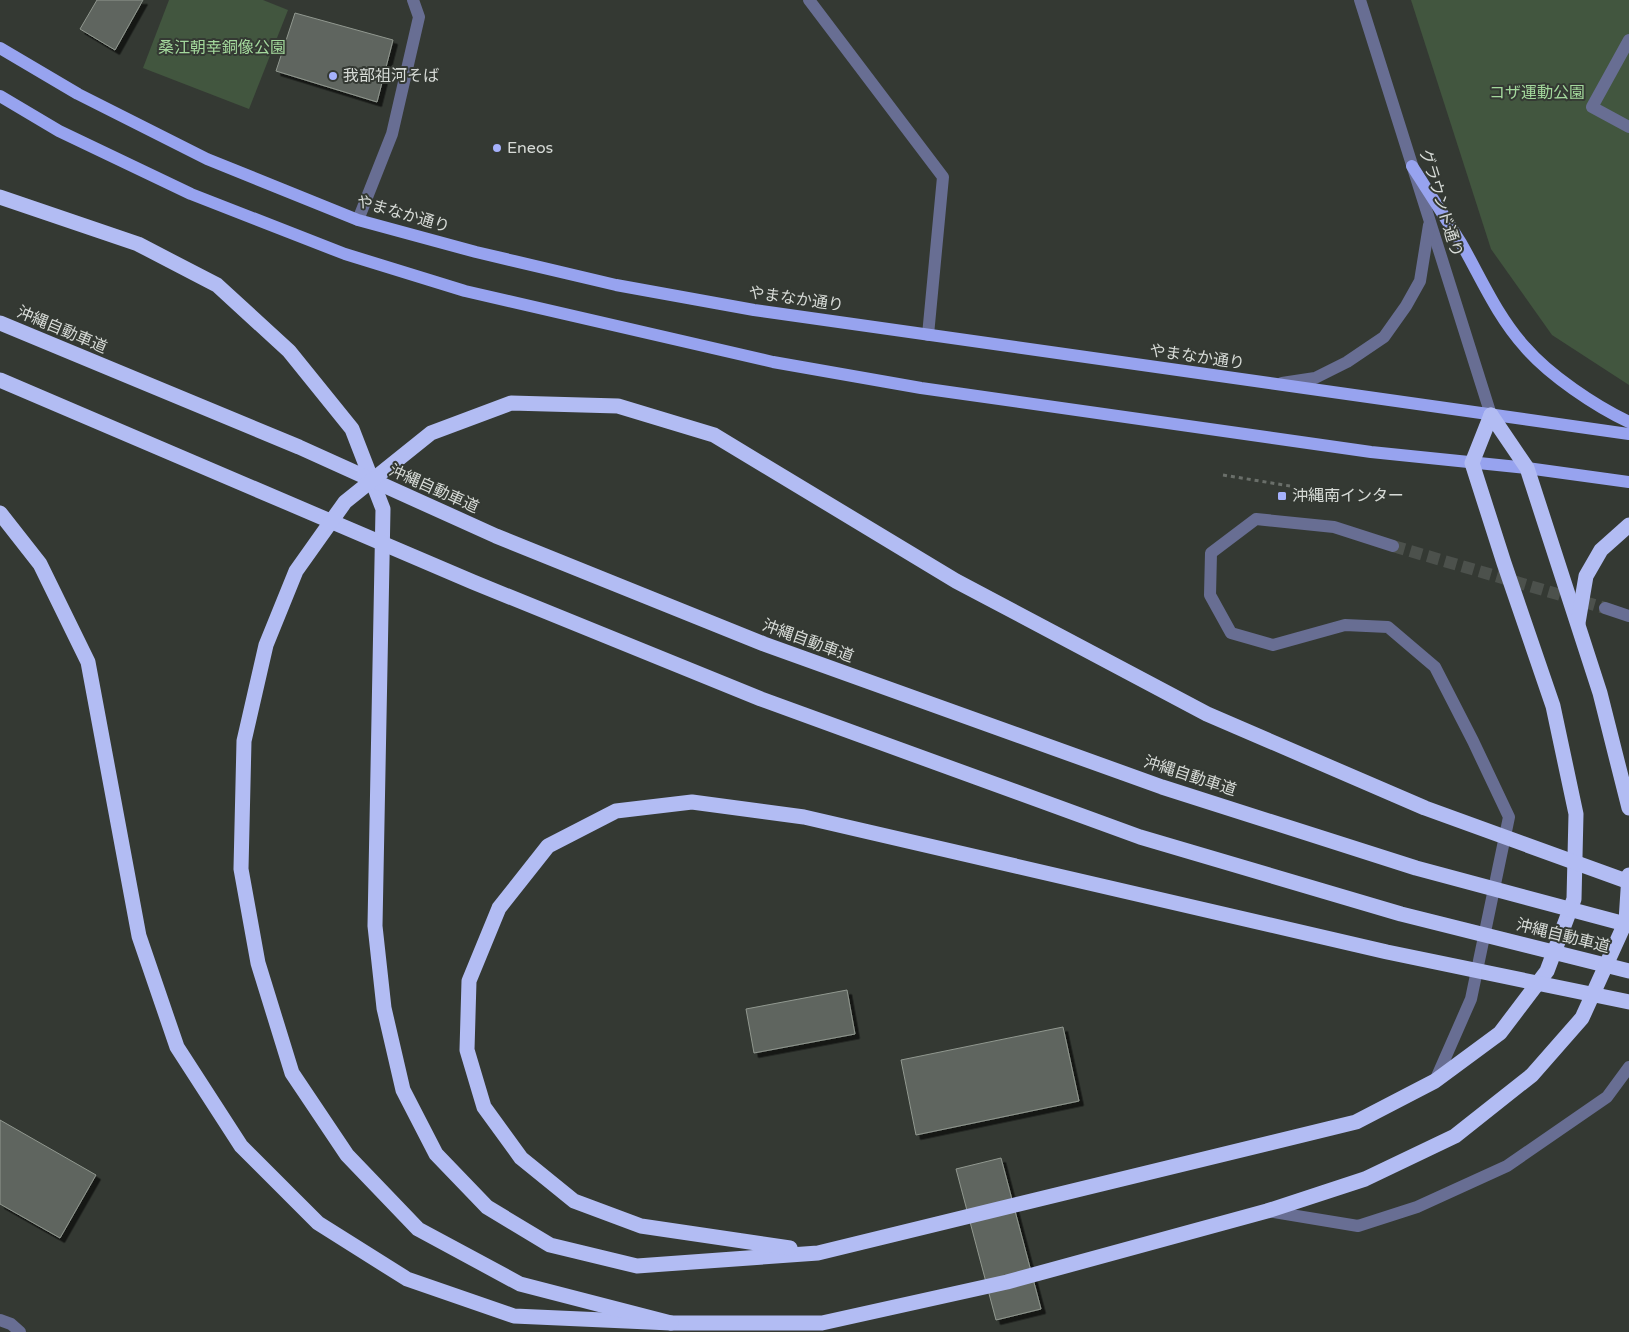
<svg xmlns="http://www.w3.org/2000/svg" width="1629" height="1332" font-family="'Varela Round','Noto Sans JP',sans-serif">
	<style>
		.green { fill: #42563f }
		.building { fill: #5f655e; stroke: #919890; filter: url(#shadow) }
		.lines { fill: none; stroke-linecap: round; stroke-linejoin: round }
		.minor-tunnel { stroke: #4c514c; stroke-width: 12; stroke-dasharray: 12 6; stroke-linecap: butt }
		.path { stroke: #6a6f6a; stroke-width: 3; stroke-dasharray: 4 4; stroke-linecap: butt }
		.minor { stroke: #686e93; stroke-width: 12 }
		.major { stroke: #97a3ef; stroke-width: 12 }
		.highway { stroke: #b2bcf3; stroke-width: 15 }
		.poi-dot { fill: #a5b1fc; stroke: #343933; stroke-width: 2 }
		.labels { text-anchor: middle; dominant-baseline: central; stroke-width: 4; stroke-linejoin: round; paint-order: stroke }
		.park-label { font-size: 16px; fill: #a3d89c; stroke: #343933 }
		.poi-label { font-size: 16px; fill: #d7dbd7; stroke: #343933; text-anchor: start }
		.street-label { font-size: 16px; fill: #d7dbd7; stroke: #343933 }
	</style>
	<defs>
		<filter id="shadow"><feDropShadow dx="4.5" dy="4.5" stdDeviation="0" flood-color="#0009"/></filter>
	</defs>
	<rect width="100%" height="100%" fill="#343933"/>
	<g class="green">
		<path d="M169,0H263L288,10L249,109L143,68Z"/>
		<path d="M1411,0H1629V385L1552,335L1491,249Z"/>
	</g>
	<g class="building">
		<path d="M97,0H143L115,50L80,29Z"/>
		<path d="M295,13L393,40L377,102L276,71Z"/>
		<path d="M847,990L855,1034L754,1053L746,1009Z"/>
		<path d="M1063,1027L1079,1101L916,1135L901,1060Z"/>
		<path d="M0,1120L96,1175L60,1238L0,1204Z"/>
		<path d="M1001,1158L1041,1309L996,1320L956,1169Z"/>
	</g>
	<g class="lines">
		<path class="minor-tunnel" d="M1393,546L1605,608"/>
		<path class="path" d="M1223,475L1290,486"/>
		<g class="minor">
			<path d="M809,0L943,177L928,335"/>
			<path d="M1360,0L1491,415"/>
			<path d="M1629,40L1592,107L1629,127"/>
			<path d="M358,220L392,134L419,17L413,0"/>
			<path d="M1282,383L1315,378L1347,362L1384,337L1406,306L1420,281L1429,225"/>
			<path d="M1393,546L1334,527L1256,519L1211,553L1210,595L1231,633L1273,645L1345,625L1388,627L1435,667L1473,741L1509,817L1471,999L1435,1081"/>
			<path d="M1605,608L1629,616"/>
			<path d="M1267,1211L1358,1226L1417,1207L1507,1166L1607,1097L1629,1067"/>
			<path d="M0,1320L11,1324L20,1332"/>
		</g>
		<g class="major">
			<path d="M0,48L78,94L207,159L358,220L476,252L616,285L754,310L1629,434"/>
			<path d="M0,96L59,131L191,194L345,254L465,291L773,362L921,388L1371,452L1527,468L1629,482"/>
			<path d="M1412,166C1428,191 1445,217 1461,243C1481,278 1497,316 1525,347C1549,375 1595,406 1629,422"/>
		</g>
		<g class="highway">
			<path d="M0,197L138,244L217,285L289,351L352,429L383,509L375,926L384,1008L403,1090L436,1154L487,1207L550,1245L637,1266L818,1253L1356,1122L1435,1081L1500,1033L1547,971L1574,899L1576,814L1553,706L1504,563L1472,463L1491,415"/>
			<path d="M0,323L299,447L496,536L764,644L1162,787L1416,868L1629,925"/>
			<path d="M0,380L473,582L761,699L1140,837L1401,914L1629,971"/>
			<path d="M1491,415L1527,468L1600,693L1629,808"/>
			<path d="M0,513L40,564L88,662L139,936L177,1047L241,1146L318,1223L407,1279L514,1316L671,1323H822L1007,1282L1267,1211L1365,1179L1455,1136L1532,1075L1582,1018L1626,921L1629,875"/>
			<path d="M1578,623L1586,576L1601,550L1629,525"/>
			<path d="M790,1248L641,1226L574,1201L521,1158L484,1107L467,1050L469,981L499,908L548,846L616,811L692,802L804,817L1387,952L1629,1002"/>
			<path d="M671,1323L520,1284L418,1229L347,1155L292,1073L258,963L241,869L244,741L266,645L296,571L345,502L431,433L511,403L618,406L714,435L956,581L1207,714L1425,808L1629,882"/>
		</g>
	</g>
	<g class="poi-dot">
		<circle cx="333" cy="76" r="5"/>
		<circle cx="497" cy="148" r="5"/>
		<rect x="1277" y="491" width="10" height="10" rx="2.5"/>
	</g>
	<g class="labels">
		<g class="park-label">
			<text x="222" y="48">桑江朝幸銅像公園</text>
			<text x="1537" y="93">コザ運動公園</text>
		</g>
		<g class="poi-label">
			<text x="343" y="76">我部祖河そば</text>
			<text x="507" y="148">Eneos</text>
			<text x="1292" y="496">沖縄南インター</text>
		</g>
		<g class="street-label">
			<text transform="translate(1441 203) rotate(73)">グラウンド通り</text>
			<text transform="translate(403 214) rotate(16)">やまなか通り</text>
			<text transform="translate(796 299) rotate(8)">やまなか通り</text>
			<text transform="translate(62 330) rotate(23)">沖縄自動車道</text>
			<text transform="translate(1197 357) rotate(8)">やまなか通り</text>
			<text transform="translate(434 489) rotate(24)">沖縄自動車道</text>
			<text transform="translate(808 641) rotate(20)">沖縄自動車道</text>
			<text transform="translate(1190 776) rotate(18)">沖縄自動車道</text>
			<text transform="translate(1563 936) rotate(14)">沖縄自動車道</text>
		</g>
	</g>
</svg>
